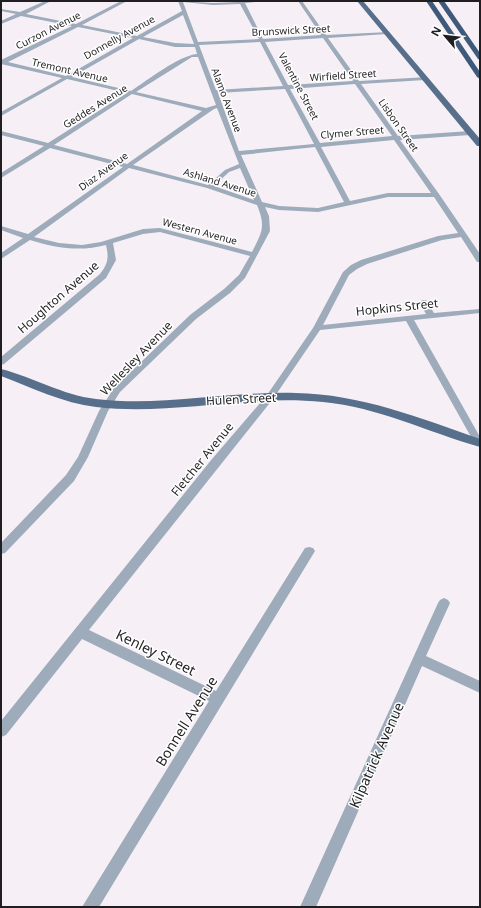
<svg xmlns="http://www.w3.org/2000/svg" width="481" height="908" font-family="'Noto Sans',sans-serif">
	<style>
		.lines { fill: none; stroke-linecap: round; stroke-linejoin: round }
		.minor { fill: #9dabbb; fill-rule: evenodd }
		.major { fill: #576f8b; fill-rule: evenodd }
		.highway { fill: #3e5979; fill-rule: evenodd }
		.labels { text-anchor: middle; dominant-baseline: central; stroke-width: 3; stroke-linejoin: round; paint-order: stroke }
		.far-street-label { font-size: 10px; fill: #201e21; stroke: #fff }
		.street-label { font-size: 12px; fill: #201e21; stroke: #fff }
		.near-street-label { font-size: 14px; fill: #201e21; stroke: #fff }
	</style>
	<rect width="100%" height="100%" fill="#f6f0f6"/>
	<g class="lines">
		<g class="minor">
			<path d="M45,1H51L26,14L76,24L121,1H127L82,25L137,36L182,11L178,1L213,3L265,1L245,3L263,39L321,35L298,1H302L326,35L389,32V33L387,34L328,38L359,81L427,77V79L425,80L361,84L398,136L470,131L473,133L470,135L400,140L439,194L480,254V262H477L461,237L442,240L367,264L357,269L349,275L323,325L426,314L419,302L423,300H426L434,313L480,309V313L414,320L480,437V445L475,444L406,321L320,330L273,399L89,630L216,691L305,548L309,547L313,548L315,551L99,907H82L209,701L82,639L6,735L1,737V721L212,459L267,395L313,328L343,272L351,265L361,260L438,236L458,233L434,197H388L318,212L279,210L265,207L269,216L270,231L245,278L230,293L196,319L120,392L108,411L88,457L74,481L5,553L1,554V543L66,475L78,457L99,411L114,388L190,315L224,289L239,275L250,256L160,232L143,234L113,243L116,260L106,278L4,364L1,365V357L100,274C108,264 109,258 106,245C80,252 55,248 30,240L1,259V253L23,238L1,230V226L28,234L123,167L50,148L1,178V173L44,146L1,135V131L48,143L127,93L67,79L1,116V112L62,78L1,64V60L72,26L21,16L1,24V21L16,14L1,11V9L20,12ZM183,2L213,5L240,4L259,39L198,42ZM183,15L194,44L175,43L143,37ZM78,27L133,38L66,76L8,62ZM323,38L353,81L288,85L265,42ZM139,39L175,47H195L197,54C178,56 148,80 131,91L72,77ZM260,42L283,86L216,90L199,45ZM192,57H198L216,105L206,108L136,92ZM355,84L392,136L320,143L290,89ZM285,89L314,144L239,151L218,93ZM132,94L202,111L127,164L54,145ZM217,108L239,164L225,170L208,185L133,165L214,109ZM394,140L431,193H388L350,201L321,147ZM315,147L344,202L318,208L279,206L262,202L241,155ZM129,168L207,188L257,205C266,227 262,232 252,252L160,228L143,229L101,242L82,245L59,243L34,237ZM240,168L254,200L214,186L229,172Z"/>
			<path d="M444,598L448,600L450,603L426,656L480,681V693L422,666L316,907H300L438,603L440,600Z"/>
		</g>
		<g class="major">
			<path d="M357,1H363L480,139V146H477Z"/>
			<path d="M1,369C33,377 62,395 96,399C162,407 229,391 296,393C360,394 420,418 480,439V447C427,432 378,407 323,402C247,394 172,416 96,407C63,403 32,388 1,376Z"/>
		</g>
		<g class="highway">
			<path d="M426,1H432L480,72V79L477,77Z"/>
			<path d="M438,1H444L480,53V60L478,59Z"/>
		</g>
	</g>
	<g class="labels">
		<g class="far-street-label">
			<text transform="translate(48 30) rotate(-27)">Curzon Avenue</text>
			<text transform="translate(291 30) rotate(-3)">Brunswick Street</text>
			<text transform="translate(119 37) rotate(-29)">Donnelly Avenue</text>
			<text transform="translate(70 70) rotate(13)">Tremont Avenue</text>
			<text transform="translate(343 75) rotate(-4)">Wirfield Street</text>
			<text transform="translate(299 86) rotate(62)">Valentine Street</text>
			<text transform="translate(227 100) rotate(69)">Alamo Avenue</text>
			<text transform="translate(95 106) rotate(-32)">Geddes Avenue</text>
			<text transform="translate(399 125) rotate(55)">Lisbon Street</text>
			<text transform="translate(352 132) rotate(-5)">Clymer Street</text>
			<text transform="translate(103 171) rotate(-36)">Diaz Avenue</text>
			<text transform="translate(220 182) rotate(17)">Ashland Avenue</text>
			<text transform="translate(200 231) rotate(15)">Western Avenue</text>
		</g>
		<g class="street-label">
			<text transform="translate(58 297) rotate(-41)">Houghton Avenue</text>
			<text transform="translate(397 307) rotate(-6)">Hopkins Street</text>
			<text transform="translate(136 358) rotate(-46)">Wellesley Avenue</text>
			<text transform="translate(241 399) rotate(-3)">Hulen Street</text>
			<text transform="translate(202 459) rotate(-51)">Fletcher Avenue</text>
		</g>
		<g class="near-street-label">
			<text transform="translate(156 652) rotate(26)">Kenley Street</text>
			<text transform="translate(186 721) rotate(-58)">Bonnell Avenue</text>
			<text transform="translate(376 755) rotate(-66)">Kilpatrick Avenue</text>
		</g>
	</g>
	<rect width="481" height="908" fill="none" stroke="#201e21" stroke-width="4"/>
	<g transform="translate(445 36) rotate(298)" stroke="#ffffff" stroke-width="3" paint-order="stroke">
	<path d="M0-3L7 15L0 10L-7 15Z" fill="#201e21"/>
	<text y="-6" font-size="11" font-weight="bold" text-anchor="middle" fill="#201e21">N</text>
	</g>
</svg>
